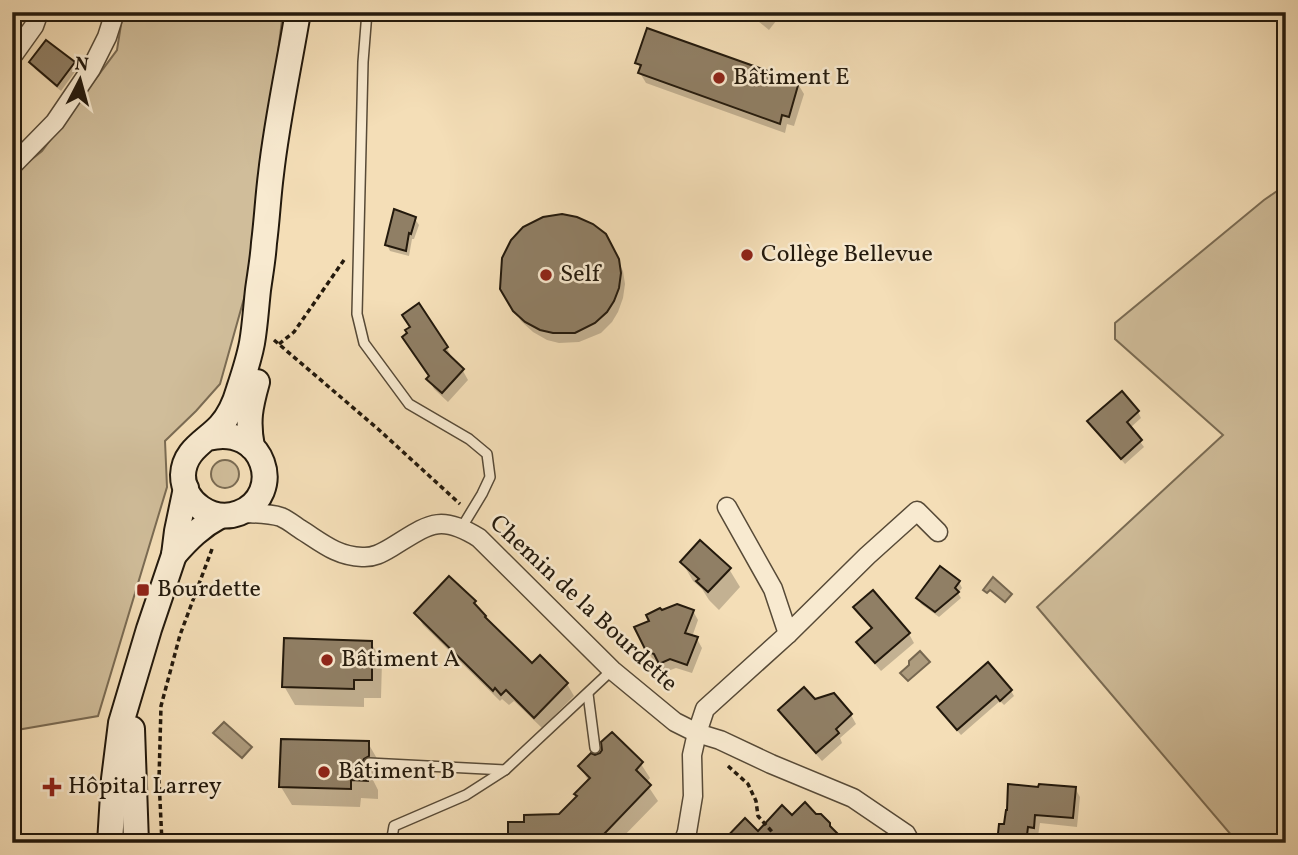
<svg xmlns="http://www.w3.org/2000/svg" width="1298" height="855" font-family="Vollkorn,serif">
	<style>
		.green { fill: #d0bd9a; stroke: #7a6b53; stroke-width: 2 }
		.water { fill: #ad9b7d; stroke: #766750; stroke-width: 2 }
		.shadow { fill: #0003 }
		.building { fill: #907f65; stroke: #23190c; stroke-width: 2 }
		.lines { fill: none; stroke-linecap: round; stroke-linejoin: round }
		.lane-casing { stroke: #574a37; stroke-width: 12 }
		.street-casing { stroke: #574a37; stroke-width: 21 }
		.secondary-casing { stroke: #23190c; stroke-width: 28 }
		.path { stroke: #23190c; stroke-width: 3.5; stroke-dasharray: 5 3.5; stroke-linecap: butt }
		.lane { stroke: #f8ead0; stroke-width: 9 }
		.street { stroke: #f8ead0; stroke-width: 18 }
		.secondary { stroke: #f8ead0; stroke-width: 24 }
		.poi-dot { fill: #8f2418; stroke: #f8ead0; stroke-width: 2.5 }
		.labels { text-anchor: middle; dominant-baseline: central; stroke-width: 5; stroke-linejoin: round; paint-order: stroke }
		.poi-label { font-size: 24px; fill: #23190c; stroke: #f8ead0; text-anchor: start }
		.street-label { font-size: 24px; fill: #23190c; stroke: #f8ead0 }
	</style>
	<rect width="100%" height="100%" fill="#f4deb7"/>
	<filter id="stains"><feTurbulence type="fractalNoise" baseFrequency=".00286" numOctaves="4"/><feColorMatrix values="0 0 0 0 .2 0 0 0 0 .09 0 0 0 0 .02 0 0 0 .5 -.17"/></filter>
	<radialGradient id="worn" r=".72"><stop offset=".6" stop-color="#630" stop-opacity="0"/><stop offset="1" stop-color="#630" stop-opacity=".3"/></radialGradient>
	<g class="green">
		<path d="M123,12H283L250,277L220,384L196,411L165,441L167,487L98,716L17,730L12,736V175L42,151L117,50Z"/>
		<path d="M1286,185V840L1283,843H1238L1037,607L1223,435L1115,339V323L1264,200Z"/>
		<circle cx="225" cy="474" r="14"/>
	</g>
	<g class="water">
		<path d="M993,577L1012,594L1005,602L990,590L987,593L983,590Z"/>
		<path d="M920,651L930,662L908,681L900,673L909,665V661Z"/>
		<path d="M224,722L252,747L242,758L213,733Z"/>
	</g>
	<g class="shadow">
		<path d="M410,12H438V18L412,15Z"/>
		<path d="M747,12H783L769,30Z"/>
		<path d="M31,62L74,63L77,69L61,91L35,69Z"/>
		<path d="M637,62L798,84L804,94L794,126L787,124L785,133L646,83L640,73L641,69Z"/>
		<path d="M415,219L419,225L414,239H412L409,256L390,251L387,245Z"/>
		<path d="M604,235L623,271L625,284L623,298L618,312L612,322L601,333L579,342L559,343L547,340L533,332L521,321L501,288Z"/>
		<path d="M419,305L447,348L452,358L451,359L463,371L468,380L448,402L434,389L429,379L430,377L412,328Z"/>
		<path d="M1138,412L1141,418L1130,428L1144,447L1125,464L1093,427Z"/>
		<path d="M682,562L729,569L740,587L719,610L709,600L702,589L693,581Z"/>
		<path d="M959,582L962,588L958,593L961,598L939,617L921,604L918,598Z"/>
		<path d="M475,602L481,613L533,665L567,684L574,696L542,728L514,701L509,705L502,699L500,701L423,625L416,613Z"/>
		<path d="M855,607L909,634L914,643L881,671L864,651L859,642L873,630L861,616Z"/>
		<path d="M693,611L698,620L692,637L697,639L702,648L692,673L676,668L665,672L660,662L653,660L647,650Z"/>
		<path d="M371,643L382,661L381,698H364V707L295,705L284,686Z"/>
		<path d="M1011,691L1014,696L1004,705L1000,701L961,735L942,713Z"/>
		<path d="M833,695L851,715L856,724L840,738L842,743L822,761L785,719L780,711Z"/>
		<path d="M368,743L379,762V775L374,777L373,780L378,790V799L361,798L360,807L292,805L281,787Z"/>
		<path d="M641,764L650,778L646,783L658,801L617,843H510L526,824L560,816L578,797L589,782L580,766Z"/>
		<path d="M1075,788L1080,797L1077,827L1040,823L1038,836L1033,835L1032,843H999L1006,826Z"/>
	</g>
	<g class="building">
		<path d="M647,28L799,82L789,117L782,115L780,124L638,73L641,65L635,63Z"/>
		<path d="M46,40L75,62L57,86L29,62Z"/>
		<path d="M394,209L416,217L411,234L409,233L406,251L385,245Z"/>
		<path d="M562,214L577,217L593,224L606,234L619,259L621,273L619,288L614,301L607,312L595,323L575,333H553L540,330L525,322L513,311L500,289L502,258L511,240L523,227L543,217Z"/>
		<path d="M419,303L448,347L444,350L464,369L442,393L426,379L429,376L402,337L407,333L405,330L410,327L402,315Z"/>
		<path d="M1122,391L1139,411L1127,422L1142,440L1121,459L1087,421Z"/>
		<path d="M700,540L731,568L708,592L696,581L699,579L680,562Z"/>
		<path d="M940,566L960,581L955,588L959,592L935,612L916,598Z"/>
		<path d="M449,576L476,601L474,603L486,616L485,617L525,656L532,663L540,655L568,683L534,718L506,690L501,695L495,688L493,691L414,613Z"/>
		<path d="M873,590L910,633L875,663L856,642L872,628L853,607Z"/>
		<path d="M677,604L694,610L685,633L698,637L687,665L670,659L659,664L654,654L646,651L634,627L649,621L646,615L660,608L662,610Z"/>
		<path d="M284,638L372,641V680H354V689L282,687Z"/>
		<path d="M988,662L1012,690L1000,701L996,696L957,730L937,707Z"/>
		<path d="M804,687L815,699L834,693L852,714L836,729L839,733L816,753L778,710Z"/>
		<path d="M612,732L643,762L636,770L651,785L604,834L612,843H508V822H524V815L559,814L577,796L574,794L590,778L578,766L591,753L595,755L600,753L602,750L601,742Z"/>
		<path d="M281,739L369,741V756L364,759L362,763L365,768L369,770L368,781L351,780V789L279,787Z"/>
		<path d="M1008,784L1038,787L1039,784L1076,787L1073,818L1035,815L1034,828L1028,827L1026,843H997L999,824H1004L1006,810H1007Z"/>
		<path d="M805,802L816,814H821L830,823V826L847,843H721L745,818L758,831L782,805L792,815Z"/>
	</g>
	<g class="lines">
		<g class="lane-casing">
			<g id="lane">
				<path d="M367,12L363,62L357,314L364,343L409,404L469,439L487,454L490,477L482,494L462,527"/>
				<path d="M588,694L595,748"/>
				<path d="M369,763L505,770"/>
				<path d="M391,843L394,826L466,795L505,770L612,670"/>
			</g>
		</g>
		<g class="street-casing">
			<g id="street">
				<path d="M14,54L34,26L39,12"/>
				<path d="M12,166L55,122L91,69L107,37L115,12"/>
				<path d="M727,507L773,589L788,634"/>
				<path d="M239,513C253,513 268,513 281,517C288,520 294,525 300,529C321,542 336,556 362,557C373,558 382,553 392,547C428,525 439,513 479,538L612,670L675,722L697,733L720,740L771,764L853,798L906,834L911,843"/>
				<path d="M683,843L687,832L693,796L692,755L697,733L705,709L788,634L867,556L917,511L938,532"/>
			</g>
		</g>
		<g class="secondary-casing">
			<g id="secondary">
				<path d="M208,438C264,423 286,494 239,513C213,523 183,503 183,475C184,450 205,442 220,426C230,415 235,403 239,389C244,374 249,359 252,343C255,326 256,308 258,290C260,275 263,259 264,243C267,220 268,197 271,174C277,120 289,66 298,12"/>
				<path d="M252,447C247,421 250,407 257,382"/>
				<path d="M174,555C188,539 201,526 220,516"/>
				<path d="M132,729L136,843"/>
				<path d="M110,843L114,779L121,723L149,629L174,555L177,531L186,488"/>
			</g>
		</g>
		<g class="path">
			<path d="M274,340L378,429L460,504"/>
			<path d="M279,344L294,332L344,260"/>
			<path d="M728,766L748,784L756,801L758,816L782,843"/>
			<path d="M162,843L159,779L161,706L180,635L212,549"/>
		</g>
		<use href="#lane" class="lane"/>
		<use href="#street" class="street"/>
		<use href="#secondary" class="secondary"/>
	</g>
	<g class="poi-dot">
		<circle cx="719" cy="78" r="7"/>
		<circle cx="747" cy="255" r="7"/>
		<circle cx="546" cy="275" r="7"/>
		<rect x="136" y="583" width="14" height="14" rx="3.5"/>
		<circle cx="327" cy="660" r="7"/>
		<circle cx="324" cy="772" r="7"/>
		<path d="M48.5 776.5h7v7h7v7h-7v7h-7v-7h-7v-7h7z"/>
	</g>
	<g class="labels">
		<g class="poi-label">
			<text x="733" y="78">Bâtiment E</text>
			<text x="761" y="255">Collège Bellevue</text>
			<text x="560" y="275">Self</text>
			<text x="157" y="590">Bourdette</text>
			<text x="341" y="660">Bâtiment A</text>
			<text x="338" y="772">Bâtiment B</text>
			<text x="68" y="787">Hôpital Larrey</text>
		</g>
		<g class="street-label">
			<text transform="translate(583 604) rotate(43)">Chemin de la Bourdette</text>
		</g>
	</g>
	<rect width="1298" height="855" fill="none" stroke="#f4deb7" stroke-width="42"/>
	<rect x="14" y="14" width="1270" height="827" fill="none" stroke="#23190c" stroke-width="3.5"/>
	<rect x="21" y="21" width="1256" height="813" fill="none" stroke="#23190c" stroke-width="2"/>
	<g transform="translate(80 80) rotate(6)" stroke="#f8ead0" stroke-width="5" paint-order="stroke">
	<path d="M0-5L12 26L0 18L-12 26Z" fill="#23190c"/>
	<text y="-10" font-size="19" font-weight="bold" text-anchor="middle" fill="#23190c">N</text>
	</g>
	<rect width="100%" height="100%" filter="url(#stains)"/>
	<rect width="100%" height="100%" fill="url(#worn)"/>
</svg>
